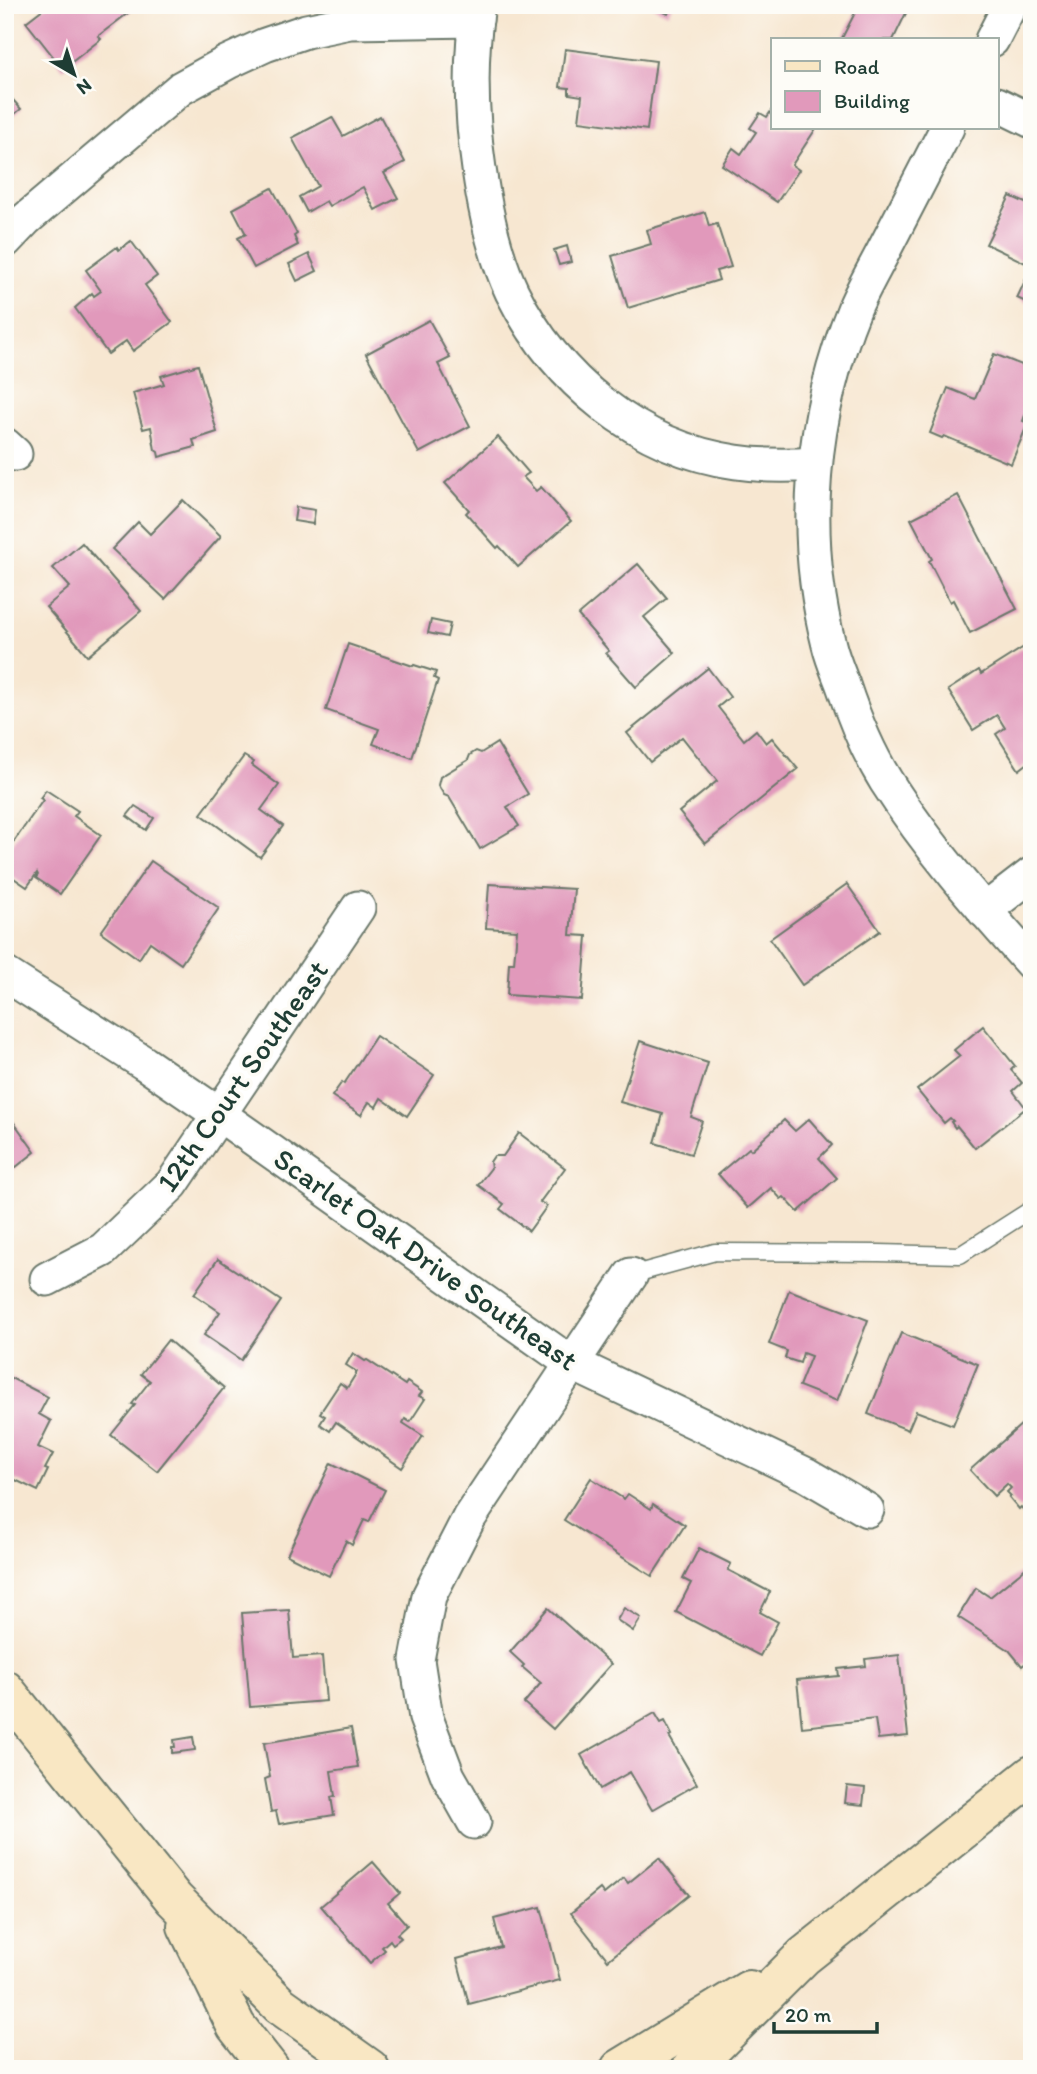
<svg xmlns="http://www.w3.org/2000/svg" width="1037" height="2074" font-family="Itim,sans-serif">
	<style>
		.building { fill: #e199bb }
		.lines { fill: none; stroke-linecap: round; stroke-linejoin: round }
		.lane-casing { stroke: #6b786b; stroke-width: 19 }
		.street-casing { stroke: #6b786b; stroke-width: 37 }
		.secondary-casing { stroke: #6b786b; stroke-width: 42 }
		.lane { stroke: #fff; stroke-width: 16 }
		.street { stroke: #fff; stroke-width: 33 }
		.secondary { stroke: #f9e7c3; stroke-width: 38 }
		.labels { text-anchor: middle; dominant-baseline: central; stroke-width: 7; stroke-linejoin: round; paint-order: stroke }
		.street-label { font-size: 30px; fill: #1f3d34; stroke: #fdfcf7 }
	</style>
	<rect width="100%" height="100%" fill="#fdfcf7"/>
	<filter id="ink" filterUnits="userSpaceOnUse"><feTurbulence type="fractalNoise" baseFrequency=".0143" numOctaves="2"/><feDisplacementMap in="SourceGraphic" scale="14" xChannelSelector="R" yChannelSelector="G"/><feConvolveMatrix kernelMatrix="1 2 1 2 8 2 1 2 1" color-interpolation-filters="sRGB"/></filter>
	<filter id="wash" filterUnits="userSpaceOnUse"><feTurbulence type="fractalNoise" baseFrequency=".00686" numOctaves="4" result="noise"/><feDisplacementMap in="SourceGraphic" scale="28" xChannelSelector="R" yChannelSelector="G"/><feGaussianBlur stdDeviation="1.57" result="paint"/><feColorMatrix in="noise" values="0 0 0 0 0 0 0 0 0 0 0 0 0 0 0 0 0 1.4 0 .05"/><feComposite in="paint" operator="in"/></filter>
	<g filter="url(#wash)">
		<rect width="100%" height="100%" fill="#f7e7d1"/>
		<g id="blocks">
			<g class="building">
				<path d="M48,5H128L132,10L98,36L101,39L63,69L26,22Z"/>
				<path d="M649,5H672L668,14Z"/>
				<path d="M859,5H906L905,8L908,9L893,40H841Z"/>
				<path d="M565,49L656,61L647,130L579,121L582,96L569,94V88L560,87Z"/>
				<path d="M5,91L21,109L5,122Z"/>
				<path d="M773,108V128H811L815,130L792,165L799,170L777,202L722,165L733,148L741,154L756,132L750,128L760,113L767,117Z"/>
				<path d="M380,116L405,162L384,173L398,198L375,210L363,187L329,206L326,201L307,212L299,197L318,186L292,138L332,117L343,136Z"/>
				<path d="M272,188L297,234L294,236L298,245L254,268L238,238L246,234L233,209Z"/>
				<path d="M1010,196L1032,206V305L1017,298L1032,266L986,244Z"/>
				<path d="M705,212L709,226L717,224L731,267L716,271L719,280L628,308L612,256L651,244L647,230Z"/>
				<path d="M131,241L157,276L145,285L172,322L133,351L126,341L108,354L75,308L92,293L94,296L101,291L86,270L117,247L119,250Z"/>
				<path d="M567,246L571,262L559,265L554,250Z"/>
				<path d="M309,254L317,271L297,281L289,264Z"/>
				<path d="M429,320L450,358L438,364L470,426L419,453L366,354Z"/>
				<path d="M994,354L1032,369V409L1031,412L1027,410L1023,421L1028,423L1011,464L944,436L942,438L930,433L948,388L975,399Z"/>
				<path d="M198,365L217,432L193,440L195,447L159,457L158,452L155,450L151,427L143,429L133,393L164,384L161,376Z"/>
				<path d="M498,437L529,473L523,477L536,491L541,487L571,521L518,567L499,546L497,548L466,513L469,510L445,483Z"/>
				<path d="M958,495L1017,609L970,633L953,600L950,602L929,561L932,559L911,519Z"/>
				<path d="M183,500L221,536L165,599L112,549L138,522L150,534Z"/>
				<path d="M296,507L315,510L313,524L294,521Z"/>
				<path d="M82,543L141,611L88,656L46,607L70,587L53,568Z"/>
				<path d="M638,564L667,598L644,617L675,653L636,687L606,653L609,651L578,615Z"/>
				<path d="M431,620L450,624L447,637L428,633Z"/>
				<path d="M348,644L413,666L414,665L436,672L434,678L438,680L412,758L373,744L379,729L326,710Z"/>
				<path d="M1027,645L1032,652V760L1019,770L996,734L1005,728L997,715L973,730L948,690L979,670L981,674Z"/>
				<path d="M708,668L730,697L718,707L744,740L756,730L766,743L772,738L798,769L705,844L679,812L717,781L682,737L650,762L627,733Z"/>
				<path d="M497,743L528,794L507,807L519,826L480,849L449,797L444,795L438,785L440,777L468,760L470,755L476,751L481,753Z"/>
				<path d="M244,756L254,762L252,765L279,785L261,810L283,826L260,857L201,814Z"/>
				<path d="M46,790L78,811L74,816L101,835L60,894L36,878L38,875L37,873L27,887L5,872V848L8,850L43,800L40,798Z"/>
				<path d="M135,806L154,818L146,830L127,816Z"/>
				<path d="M151,861L219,908L181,964L150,942L139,959L101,932Z"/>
				<path d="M489,884L574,889L570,935L587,936L582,1000L507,995L509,963H514L517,930L486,928Z"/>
				<path d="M847,884L880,931L802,985L770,939Z"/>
				<path d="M983,1026L1015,1066L1011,1070L1022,1083L1013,1091L1026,1108L975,1148L957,1126L955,1128L951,1122L953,1121L950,1118L944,1123L917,1090L960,1056L954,1050Z"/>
				<path d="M376,1036L434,1075L407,1116L381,1098L376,1107L369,1102L361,1115L332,1096L342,1082L344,1084Z"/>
				<path d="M640,1041L708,1063L691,1117L702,1121L691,1154L655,1143L663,1114L620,1102Z"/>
				<path d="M5,1110L35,1152L11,1171L5,1163Z"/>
				<path d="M809,1119L832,1145L819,1158L837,1178L798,1212L784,1197L781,1199L771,1188L748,1208L718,1174L749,1148L751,1150L784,1120L795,1131Z"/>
				<path d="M519,1133L565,1168L540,1202L547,1206L529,1231L500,1209L504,1204L478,1185L491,1168L490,1162L494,1156H503Z"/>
				<path d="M218,1259L281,1301L241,1360L204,1335L220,1312L194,1294Z"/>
				<path d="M789,1290L868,1320L837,1401L799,1386L811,1356L803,1353L800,1363L785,1358L787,1351L769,1344Z"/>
				<path d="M901,1333L978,1364L953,1425L916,1411L908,1430L868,1414Z"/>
				<path d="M168,1340L224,1388L157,1471L111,1435L135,1405L132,1404L150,1381L141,1374Z"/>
				<path d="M353,1353L365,1361L367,1360L405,1385L407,1382L422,1392L419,1396L425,1399L410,1422L405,1419L403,1423L423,1436L402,1468L336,1422L330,1431L320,1424L325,1416L320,1413L340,1383L347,1388L357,1372L346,1365Z"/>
				<path d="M11,1378L48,1397L39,1414L51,1421L38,1447L53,1454L45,1469L48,1470L38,1491L5,1475V1390Z"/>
				<path d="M1032,1415V1506L1025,1512L1021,1507L1019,1509L1009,1497L1011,1496L1007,1492L1011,1488L1007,1484L994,1496L970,1470Z"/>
				<path d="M331,1463L385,1490L369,1522L364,1520L352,1545L346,1541L329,1576L287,1555Z"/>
				<path d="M591,1478L624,1499L628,1494L651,1509L653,1504L685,1525L652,1576L564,1520Z"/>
				<path d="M699,1548L731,1564L728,1570L770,1592L760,1612L778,1622L760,1656L676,1612L691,1583L683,1579Z"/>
				<path d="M1028,1566L1032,1570V1658L1022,1666L1009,1650L958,1617L976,1588L990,1597Z"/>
				<path d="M548,1608L611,1664L553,1729L524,1703L541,1683L522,1667L524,1665L510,1652Z"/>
				<path d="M624,1608L641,1618L633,1631L617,1620Z"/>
				<path d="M289,1610L293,1658L322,1656L326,1701L250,1707L242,1613Z"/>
				<path d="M899,1655L908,1736L878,1739L875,1719L802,1727L797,1680L839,1676L838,1669L866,1666L865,1659Z"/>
				<path d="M655,1713L661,1723L665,1721L672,1735L669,1736L697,1784L652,1810L630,1772L600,1789L581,1755Z"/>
				<path d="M351,1728L358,1767L331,1771L335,1796L331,1797L334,1815L279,1824L276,1811L271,1812L265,1779L270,1777L264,1743Z"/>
				<path d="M193,1737L195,1750L172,1753V1747H175L174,1740Z"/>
				<path d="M847,1786L865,1788L863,1805L845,1803Z"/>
				<path d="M659,1858L689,1895L608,1960L571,1913L600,1889L604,1894L624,1878L628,1883Z"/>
				<path d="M373,1862L400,1893L388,1903L407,1925L397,1934L401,1938L393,1944L390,1940L382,1947L385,1950L370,1963L321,1906Z"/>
				<path d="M541,1907L560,1980L469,2004L457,1959L501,1947L494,1919Z"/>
			</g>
		</g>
	</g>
	<g filter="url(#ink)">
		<use href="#blocks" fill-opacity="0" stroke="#6b786b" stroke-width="2"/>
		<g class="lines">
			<g class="lane-casing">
				<path id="lane" d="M631,1275L715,1252L879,1253L960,1255L1032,1209"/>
			</g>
			<g class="street-casing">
				<g id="street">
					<path d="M478,5C469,60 471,115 479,169C485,211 494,254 512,292C555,379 637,448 736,462C762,466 788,466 815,464"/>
					<path d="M992,40L1010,5"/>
					<path d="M997,104L1032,121"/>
					<path d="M947,128C927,167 907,206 886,246C876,266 864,286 855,307C811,414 800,533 829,645C832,658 838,672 843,685C854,718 868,752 886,781C928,847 980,906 1032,964"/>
					<path d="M5,241L25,220L181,88L228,62L265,45L306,31L350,22L476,20"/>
					<path d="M5,445L15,454"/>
					<path d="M984,911L1032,874"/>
					<path d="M5,974L144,1063L220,1115L571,1363L807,1475L867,1510"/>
					<path d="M47,1279L103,1250L172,1184L358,908"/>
					<path d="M474,1822L448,1776L426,1718L417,1660L429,1596L469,1518L631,1275"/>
				</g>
			</g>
			<g class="secondary-casing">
				<g id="secondary">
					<path d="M5,1690L174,1899L280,2005L370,2069"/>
					<path d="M187,1926L236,2026L270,2069"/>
					<path d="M620,2069L749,1990"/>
					<path d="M691,2069L804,1956L1032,1775"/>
				</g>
			</g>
			<use href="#lane" class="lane"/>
			<use href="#street" class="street"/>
			<use href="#secondary" class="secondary"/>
		</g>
	</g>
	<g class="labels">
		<g class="street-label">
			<text transform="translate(242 1076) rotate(-55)">12th Court Southeast</text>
			<text transform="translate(426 1259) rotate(35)">Scarlet Oak Drive Southeast</text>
		</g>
	</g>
	<rect width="1037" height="2074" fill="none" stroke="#fdfcf7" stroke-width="28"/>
	<rect x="771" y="38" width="228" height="91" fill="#fdfcf7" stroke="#a4b0a9" stroke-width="2"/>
	<rect x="785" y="61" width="35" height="10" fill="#f9e7c3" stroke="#a4b0a9" stroke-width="2"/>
	<text x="834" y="74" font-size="21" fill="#1f3d34">Road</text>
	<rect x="785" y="91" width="35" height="21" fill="#e199bb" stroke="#a4b0a9" stroke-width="2"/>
	<text x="834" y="108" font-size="21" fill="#1f3d34">Building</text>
	<g transform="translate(74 74) rotate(141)" stroke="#fdfcf7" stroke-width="5" paint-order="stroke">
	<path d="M0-5L12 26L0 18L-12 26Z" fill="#1f3d34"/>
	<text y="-10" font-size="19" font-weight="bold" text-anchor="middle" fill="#1f3d34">N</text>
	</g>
	<path d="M774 2022v10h103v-10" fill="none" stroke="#1f3d34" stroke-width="3.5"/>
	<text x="785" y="2022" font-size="21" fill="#1f3d34" stroke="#fdfcf7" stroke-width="5" paint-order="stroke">20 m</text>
</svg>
